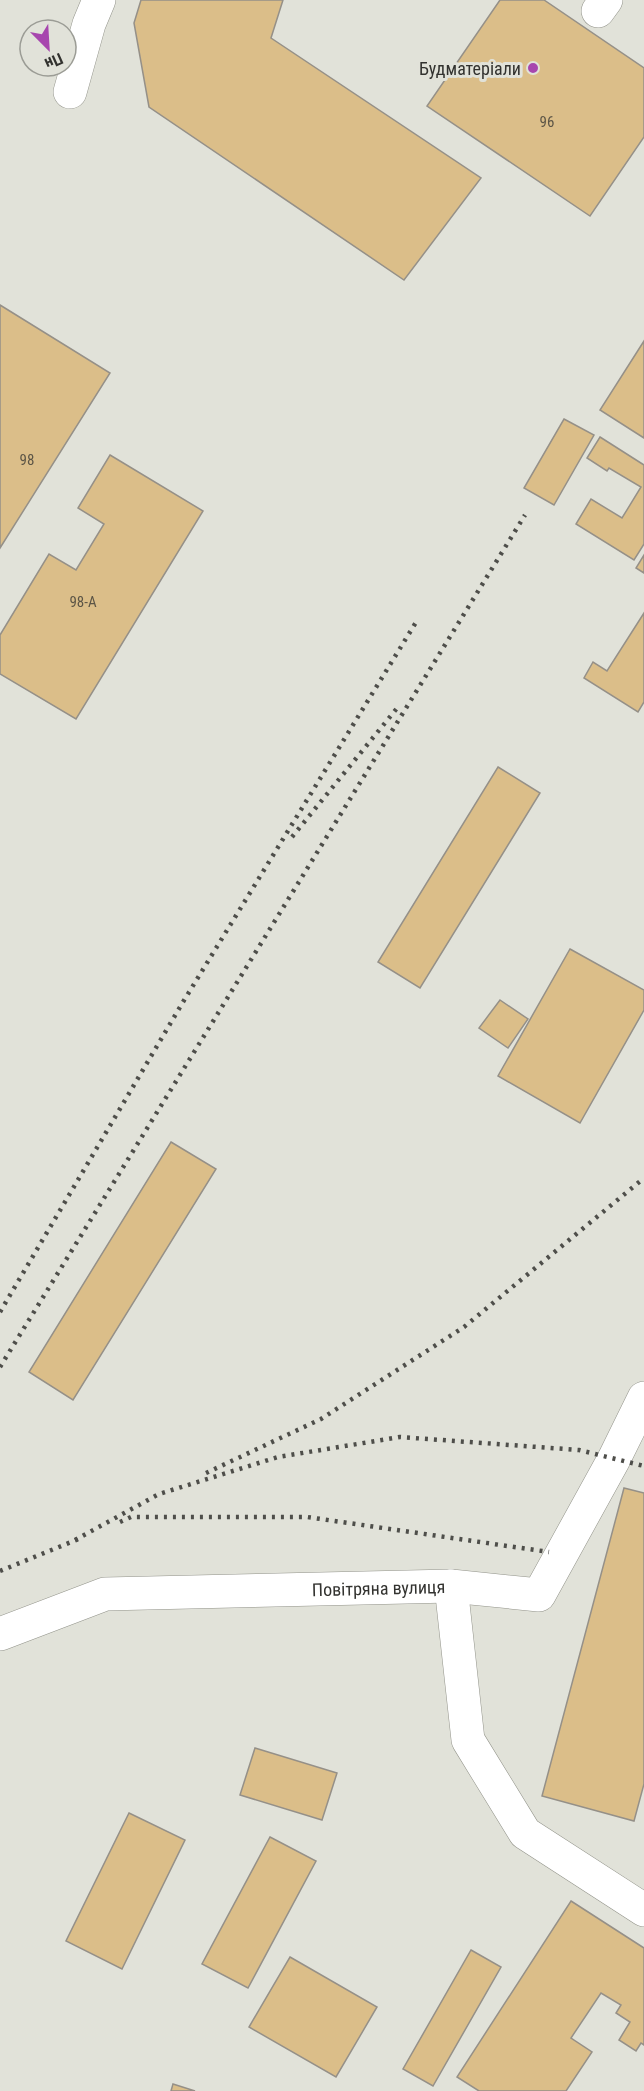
<svg xmlns="http://www.w3.org/2000/svg" width="644" height="2091" font-family="'Roboto Condensed',sans-serif">
	<style>
		.building { fill: #dbbe89; stroke: #959088; stroke-width: 1.5 }
		.lines { fill: none; stroke-linecap: round; stroke-linejoin: round }
		.minor-casing { stroke: #92938a; stroke-width: 34 }
		.minor { stroke: #fff; stroke-width: 33 }
		.rail { stroke: #4e4e4a; stroke-width: 4.5; stroke-dasharray: 3 6; stroke-linecap: butt }
		.poi-dot { fill: #a746ae; stroke: #e1e2d9; stroke-width: 2 }
		.labels { text-anchor: middle; dominant-baseline: central; stroke-width: 6; stroke-linejoin: round; paint-order: stroke }
		.number-label { font-size: 15px; fill: #5c5546 }
		.poi-label { font-size: 18px; fill: #32322f; stroke: #e1e2d9; text-anchor: end }
		.street-label { font-size: 18px; fill: #32322f; stroke: #e1e2d9 }
	</style>
	<rect width="100%" height="100%" fill="#e1e2d9"/>
	<g class="building">
		<path d="M141,0H283L271,38L481,178L404,280L149,107L134,23Z"/>
		<path d="M500,0H544L644,68V137L590,216L427,106Z"/>
		<path d="M0,305L110,373L0,548Z"/>
		<path d="M644,341V438L600,410Z"/>
		<path d="M564,419L594,435L554,505L524,488Z"/>
		<path d="M600,437L644,465V544L634,560L576,524L591,499L622,518L641,487L609,468L607,471L587,458Z"/>
		<path d="M110,455L203,511L76,719L0,674V635L49,554L76,570L104,524L78,508Z"/>
		<path d="M644,555V573L636,568Z"/>
		<path d="M644,613V702L638,712L584,678L593,662L607,671Z"/>
		<path d="M498,767L540,793L420,988L378,962Z"/>
		<path d="M570,949L644,990V1010L580,1123L498,1076Z"/>
		<path d="M500,1000L528,1019L508,1048L479,1028Z"/>
		<path d="M171,1142L216,1169L73,1400L29,1372Z"/>
		<path d="M624,1488L644,1493V1784L634,1821L542,1796Z"/>
		<path d="M255,1748L337,1773L322,1820L240,1795Z"/>
		<path d="M129,1813L185,1840L122,1969L66,1941Z"/>
		<path d="M270,1837L316,1861L248,1988L202,1964Z"/>
		<path d="M571,1901L644,1948V2045L641,2043L636,2051L619,2040L630,2022L616,2013L621,2005L601,1993L571,2038L592,2052L566,2091H479L457,2077Z"/>
		<path d="M471,1950L501,1967L433,2086L403,2069Z"/>
		<path d="M290,1957L377,2007L336,2077L249,2027Z"/>
		<path d="M173,2084L195,2091H171Z"/>
	</g>
	<g class="lines">
		<g class="minor-casing">
			<g id="minor">
				<path d="M598,11L606,0"/>
				<path d="M70,92L89,24L99,0"/>
				<path d="M451,1586L468,1740L525,1833L644,1910"/>
				<path id="s1" d="M0,1634L105,1594L451,1586L539,1595L614,1459L644,1398"/>
			</g>
		</g>
		<use href="#minor" class="minor"/>
		<g class="rail">
			<path d="M292,837L398,707"/>
			<path d="M0,1312L183,1002L418,619"/>
			<path d="M0,1367L525,515"/>
			<path d="M206,1473L321,1419L464,1327L644,1178"/>
			<path d="M120,1522L131,1517H307L549,1552"/>
			<path d="M75,1540L159,1494L278,1457L400,1437L579,1450L644,1466"/>
			<path d="M0,1571L81,1538"/>
		</g>
	</g>
	<circle class="poi-dot" cx="533" cy="68" r="6"/>
	<g class="labels">
		<g class="number-label">
			<text x="547" y="122">96</text>
			<text x="27" y="460">98</text>
			<text x="83" y="602">98-А</text>
		</g>
		<g class="poi-label">
			<text x="521" y="68">Будматеріали</text>
		</g>
		<g class="street-label">
			<text stroke="none"><textPath href="#s1" startOffset="386">Повітряна вулиця</textPath></text>
		</g>
	</g>
	<g transform="translate(48 48) rotate(156)"><circle r="28" fill="#e1e2d9" stroke="#9b9c95" stroke-width="1.5"/>
	<path d="M0-4.5L10 22L0 15L-10 22Z" fill="#a746ae"/>
	<text y="-9" font-size="16" font-weight="bold" text-anchor="middle" fill="#32322f">Пн</text>
	</g>
</svg>
